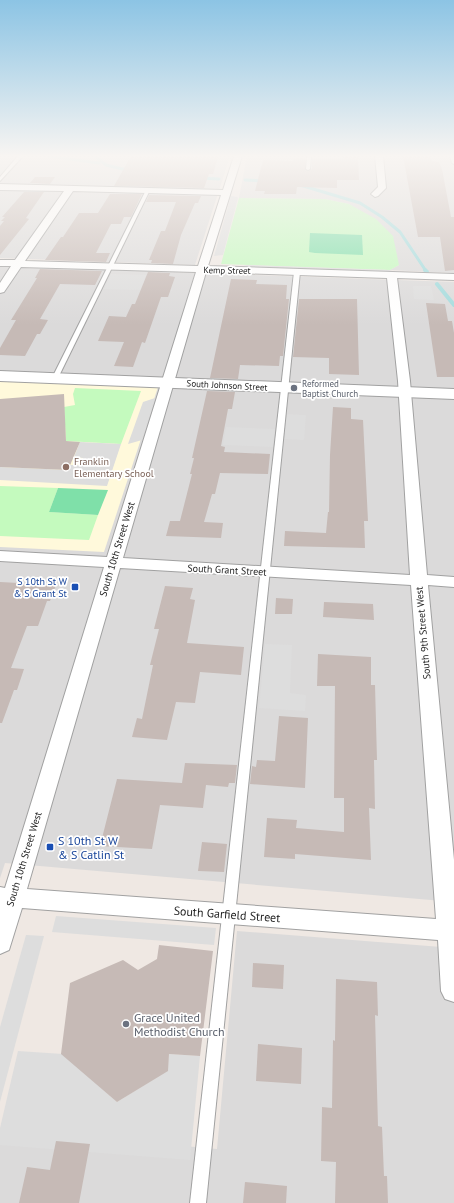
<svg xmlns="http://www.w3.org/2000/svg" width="454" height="1203" font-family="'PT Sans',sans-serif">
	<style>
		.residential { fill: #dbdada }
		.education { fill: #fff9db }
		.park { fill: #c4fabe }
		.pitch { fill: #7fe0a9 }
		.parking { fill: #ddd }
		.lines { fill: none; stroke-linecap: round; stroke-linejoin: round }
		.stream-far1 { stroke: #a2dbdd; stroke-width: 3 }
		.stream { stroke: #a2dbdd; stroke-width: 4 }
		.building { fill: #c6bab6 }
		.service-casing { stroke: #a1a1a1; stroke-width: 2 }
		.minor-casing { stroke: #a1a1a1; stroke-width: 2 }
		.tertiary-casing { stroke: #a1a1a1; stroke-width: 2 }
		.service { fill: #fff; fill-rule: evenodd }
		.minor { fill: #fff; fill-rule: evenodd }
		.tertiary { fill: #fff; fill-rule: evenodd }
		.worship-dot { fill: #6b7280; stroke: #fff; stroke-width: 1.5 }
		.education-dot { fill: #8d6e63; stroke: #fff; stroke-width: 1.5 }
		.transit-dot { fill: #1a4fb4; stroke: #fff; stroke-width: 1.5 }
		.labels { text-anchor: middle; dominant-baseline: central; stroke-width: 3.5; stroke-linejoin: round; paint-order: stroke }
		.far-street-label { font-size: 9px; fill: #1d1d1d; stroke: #fff }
		.far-worship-label { font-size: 9px; fill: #5b616d; stroke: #fff; text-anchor: start }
		.education-label { font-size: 10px; fill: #785e54; stroke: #fff; text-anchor: start }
		.street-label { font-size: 10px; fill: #1d1d1d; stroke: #fff }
		.transit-label { font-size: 10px; fill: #164399; stroke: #fff; text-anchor: end }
		.near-transit-label { font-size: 12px; fill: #164399; stroke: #fff; text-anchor: start }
		.near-street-label { font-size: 12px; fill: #1d1d1d; stroke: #fff }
		.near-worship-label { font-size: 12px; fill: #5b616d; stroke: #fff; text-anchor: start }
	</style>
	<rect width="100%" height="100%" fill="#efe8e3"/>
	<g class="residential">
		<path d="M0,156H230L195,265L0,258Z"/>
		<path d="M247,156H454V273L390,270L399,265L349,204L325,199L239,198Z"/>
		<path d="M0,266L454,282V902L5,863L0,878Z"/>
		<path d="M237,931L454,948V1203H0V1129L217,1149Z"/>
	</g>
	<path class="education" d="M0,381L158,387L104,552L0,547Z"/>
	<g class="park">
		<path d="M239,198L325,199L349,204L376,219L393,236L399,265L390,270L221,264Z"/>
		<path d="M75,388L141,391L121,444L66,441L64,407L75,405L73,394Z"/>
		<path d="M0,486L58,488L49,512L98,515L89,540L0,536Z"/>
	</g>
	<g class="pitch">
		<path d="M310,233L362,235L363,255L315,253L309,252Z"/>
		<path d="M58,488L108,490L98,515L49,512Z"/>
	</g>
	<g class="parking">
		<path d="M231,196L237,197L238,198L223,255L214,256Z"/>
		<path d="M247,265L389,270L395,272L240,267Z"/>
		<path d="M111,274L146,275L144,283L173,284L171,289L173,291L104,289Z"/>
		<path d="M413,286H431L434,300L414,299Z"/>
		<path d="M155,398L142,440L128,444L143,402Z"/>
		<path d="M287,414L306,415L304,440L284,439Z"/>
		<path d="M226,427L275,429L273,447L223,445Z"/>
		<path d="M80,442L121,444L107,486L0,480V467L68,470L70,465H81L83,458L74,457Z"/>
		<path d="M265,644L292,645L290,693L306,695L305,711L259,708Z"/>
		<path d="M56,916L216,928L214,945L52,932Z"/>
		<path d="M26,935L44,936L0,1102V1027Z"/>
		<path d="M18,1051L63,1054L117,1102L167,1071L169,1054L200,1056L190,1160L0,1145V1128Z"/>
	</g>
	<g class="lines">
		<g class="stream-far1">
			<path d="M48,156L99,163"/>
			<path d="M95,156L106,165L131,171"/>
			<path d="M199,178L219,179"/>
			<path d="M245,180L265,181"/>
			<path d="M300,185L360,203L382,217L400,232L426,271"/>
		</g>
		<g class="stream">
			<path d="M425,270L427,272"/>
			<path d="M437,284L454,305"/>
		</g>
	</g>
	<g class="building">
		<path d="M131,156H214L218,157L213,174H209L204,188L114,186Z"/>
		<path d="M342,156H358L359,180H337V188L297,187L296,194H264L265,191H255L263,160L293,161L294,158H305V170L309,171L312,169V159H342Z"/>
		<path d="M403,156H430L432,161L439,162L442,169L451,217H454V270L445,271L440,237H418Z"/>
		<path d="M35,177H55L50,184L30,183Z"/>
		<path d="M24,192H44L26,218L29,219L0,255V226L4,221H1L5,217H2Z"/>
		<path d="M110,194H142L131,217H124L121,224H111L96,253H110L106,262L45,260L61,237H63L79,213H98Z"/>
		<path d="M149,195L201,196L198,203H195L181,235L173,264L151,263L152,260H149L161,231H165L176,202H146Z"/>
		<path d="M40,269L102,271L95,285L60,284L40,319L48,320L40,334H37L25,356L0,355V348L16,320H11L37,278H35Z"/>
		<path d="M148,272L170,273L169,276L175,277L168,297H161L145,343L142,342L133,367L114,366L124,342L98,341L109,316L126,317L132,304H135Z"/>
		<path d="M231,279L257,280L256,284L287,285L286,299H289L283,356H280L279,366L240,365L238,379L210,378Z"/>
		<path d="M299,299H357L359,375L329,374V358L293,357Z"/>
		<path d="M426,303L445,304L448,321H452L454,333V377H437Z"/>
		<path d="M207,391L235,392L232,409H228L221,446L225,447L224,452L270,454L268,474L220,473L215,494H212L204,522L223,523L221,538L166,536L170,521H180L192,474H190L194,458H192Z"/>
		<path d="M64,394L66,441L80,442L68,470L0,467V399Z"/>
		<path d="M333,407L351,408V419L363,420L368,521H364L365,548L284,546L285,531L326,533L328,512H329L330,455Z"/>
		<path d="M0,582L56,585L50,601H47L38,626H27L11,668L24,669L17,690H14L2,723H0Z"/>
		<path d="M165,586L193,588L190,599L195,600L187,643L244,647L241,675L200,672L195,703L176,702L167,740L132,737L137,718L142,719L153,665H150L159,629H154Z"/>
		<path d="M276,598L293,599L292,614H275Z"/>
		<path d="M324,602L373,604L374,620L323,617Z"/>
		<path d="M318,654L371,657V685H375L377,760H374L375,809L369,808L371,860L295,854V859L264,857L267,818L297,820L296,828L344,832V798H334L335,686H317Z"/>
		<path d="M279,716L308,718L305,788L250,784L252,766L256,767L257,760L275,761Z"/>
		<path d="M185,763L237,765L235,783H229L228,787L206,785L203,808L160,805L152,849L100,846L117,779L182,783Z"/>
		<path d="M202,842L227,844L224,872L198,871Z"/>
		<path d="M159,945L213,951L200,1056L169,1054L168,1071L117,1102L61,1054L70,983L123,960L138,970L157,959Z"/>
		<path d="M253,963L284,965L283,989L252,987Z"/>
		<path d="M336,979L377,982L378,1016L375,1015L378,1126L382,1127L384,1176H387L388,1203H335L336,1162L321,1161L322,1107L332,1108L333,1040L335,1041Z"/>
		<path d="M258,1044L302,1048L301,1084L256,1081Z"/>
		<path d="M56,1141L90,1144L79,1203H19L27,1167L50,1170Z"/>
		<path d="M245,1182L287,1186L286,1203H243Z"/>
	</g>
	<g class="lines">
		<g class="service-casing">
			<g id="service">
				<path d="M18,156H23L0,181V177Z"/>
				<path d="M307,156H311L310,169L308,170L306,169Z"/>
				<path d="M450,156H454V164L452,163Z"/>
				<path d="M147,191L149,192L58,378L53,379L52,378L145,192Z"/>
				<path d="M297,270L300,272L206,1203H190L294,272Z"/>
			</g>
		</g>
		<g class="minor-casing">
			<g id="minor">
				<path d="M234,156H242L208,266L454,274V280L397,278L410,381L427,575L454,577V587L428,585L454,860V1002L445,999L441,991L438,940L22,908L9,950L0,954V887L5,888L104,567L0,561V551L107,557L196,272L21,267L4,292L0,293V283L11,266H0V260H15L64,191L0,190V184L223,190ZM73,191L221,195L198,266L25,261ZM206,272L387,278L398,381L410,575L123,558ZM120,568L411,585L436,919L27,889Z"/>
				<path d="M375,156H383L386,188L378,196L375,197L371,194L378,187Z"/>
			</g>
		</g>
		<g class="tertiary-casing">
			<path id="tertiary" d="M0,371L454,389V399L0,381Z"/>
		</g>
		<use href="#service" class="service"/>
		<use href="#minor" class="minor"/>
		<use href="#tertiary" class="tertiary"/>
	</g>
	<linearGradient id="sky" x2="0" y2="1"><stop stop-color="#8cc4e4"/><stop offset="0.48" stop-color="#f8f5f2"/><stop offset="1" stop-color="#f8f5f2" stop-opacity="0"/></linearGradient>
	<rect width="454" height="325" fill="url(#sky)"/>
	<g class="worship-dot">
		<circle cx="294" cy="388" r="4"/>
		<circle cx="126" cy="1024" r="4"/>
	</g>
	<circle class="education-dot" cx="66" cy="467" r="4"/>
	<g class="transit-dot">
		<rect x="71" y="583" width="8" height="8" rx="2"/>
		<rect x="46" y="843" width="8" height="8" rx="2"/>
	</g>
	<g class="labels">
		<g class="far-street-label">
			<text transform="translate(227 270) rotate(1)">Kemp Street</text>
			<text transform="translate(227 385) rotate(3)">South Johnson Street</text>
		</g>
		<g class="far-worship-label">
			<text x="302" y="383">Reformed<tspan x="302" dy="10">Baptist Church</tspan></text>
		</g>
		<g class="education-label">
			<text x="74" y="461">Franklin<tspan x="74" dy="12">Elementary School</tspan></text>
		</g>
		<g class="street-label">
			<text transform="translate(117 549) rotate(-73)">South 10th Street West</text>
			<text transform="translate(227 570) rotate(3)">South Grant Street</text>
			<text transform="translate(423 633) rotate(-95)">South 9th Street West</text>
			<text transform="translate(24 859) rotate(-73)">South 10th Street West</text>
		</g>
		<g class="transit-label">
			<text x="67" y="581">S 10th St W<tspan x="67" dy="12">&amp; S Grant St</tspan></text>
		</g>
		<g class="near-transit-label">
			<text x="58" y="840">S 10th St W<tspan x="58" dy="14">&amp; S Catlin St</tspan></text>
		</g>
		<g class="near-street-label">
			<text transform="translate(227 914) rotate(4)">South Garfield Street</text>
		</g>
		<g class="near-worship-label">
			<text x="134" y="1017">Grace United<tspan x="134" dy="14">Methodist Church</tspan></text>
		</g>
	</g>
</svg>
